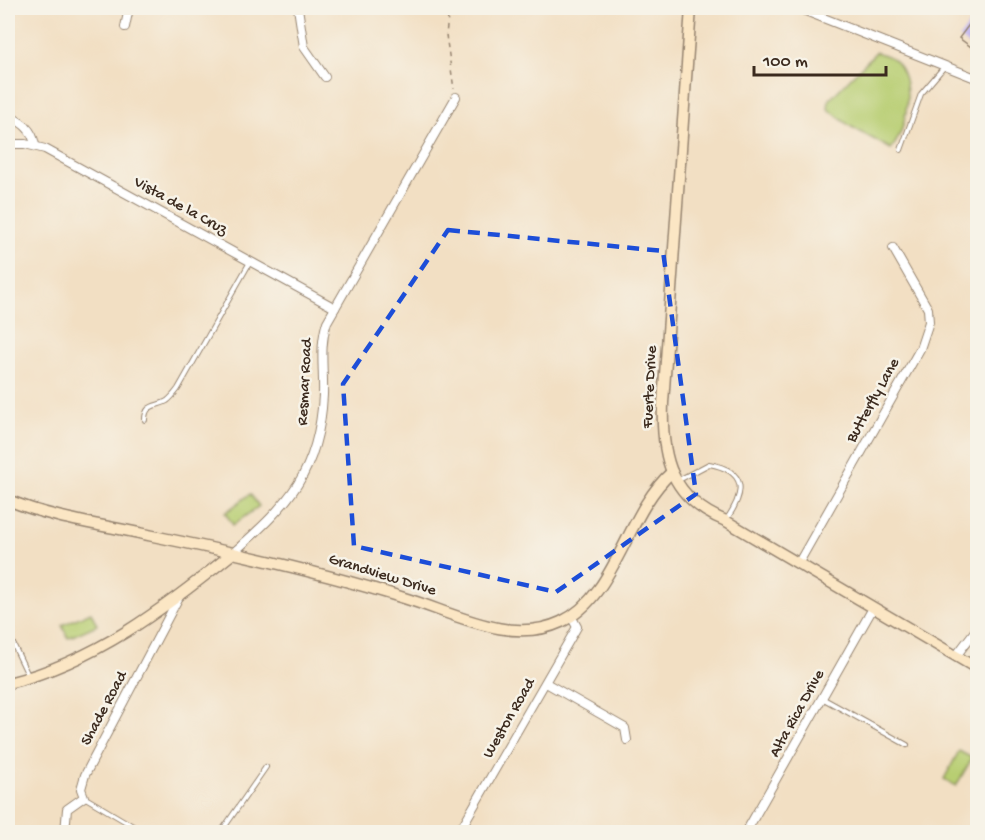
<svg xmlns="http://www.w3.org/2000/svg" width="985" height="840" font-family="'Gochi Hand',sans-serif">
	<style>
		.green { fill: #b8ce72; stroke: #7a7c48; stroke-width: 1.5 }
		.building { fill: #b8abf0 }
		.lines { fill: none; stroke-linecap: round; stroke-linejoin: round }
		.lane-casing { stroke: #968470; stroke-width: 6 }
		.street-casing { stroke: #968470; stroke-width: 10 }
		.secondary-casing { stroke: #968470; stroke-width: 13 }
		.path { stroke: #968470; stroke-width: 1.5; stroke-dasharray: 4.5 4.5; stroke-linecap: butt }
		.lane { stroke: #fff; stroke-width: 4 }
		.street { stroke: #fff; stroke-width: 8 }
		.secondary { stroke: #fbe6c4; stroke-width: 10 }
		.marked { fill: none; stroke: #1d4ed8; stroke-width: 4.5; stroke-dasharray: 12 8; stroke-linejoin: round }
		.labels { text-anchor: middle; dominant-baseline: central; stroke-width: 5; stroke-linejoin: round; paint-order: stroke }
		.street-label { font-size: 16px; fill: #3b2a1e; stroke: #f7f3e8 }
	</style>
	<rect width="100%" height="100%" fill="#f7f3e8"/>
	<filter id="ink" filterUnits="userSpaceOnUse"><feTurbulence type="fractalNoise" baseFrequency=".0167" numOctaves="2"/><feDisplacementMap in="SourceGraphic" scale="12" xChannelSelector="R" yChannelSelector="G"/><feConvolveMatrix kernelMatrix="1 2 1 2 8 2 1 2 1" color-interpolation-filters="sRGB"/></filter>
	<filter id="wash" filterUnits="userSpaceOnUse"><feTurbulence type="fractalNoise" baseFrequency=".008" numOctaves="4" result="noise"/><feDisplacementMap in="SourceGraphic" scale="24" xChannelSelector="R" yChannelSelector="G"/><feGaussianBlur stdDeviation="1.35" result="paint"/><feColorMatrix in="noise" values="0 0 0 0 0 0 0 0 0 0 0 0 0 0 0 0 0 1.4 0 .05"/><feComposite in="paint" operator="in"/></filter>
	<g filter="url(#wash)">
		<rect width="100%" height="100%" fill="#f2dfc3"/>
		<g class="green">
			<path d="M876,52C881,54 890,56 894,60C915,80 908,129 891,149L850,126L828,109L829,100Z"/>
			<path d="M250,494L259,506L233,525L225,513Z"/>
			<path d="M91,612L97,625L68,638L62,625Z"/>
			<path d="M959,751L972,758L956,786L944,779Z"/>
		</g>
		<g id="blocks">
			<path class="building" d="M974,18L978,20V52L959,38Z"/>
		</g>
	</g>
	<g filter="url(#ink)">
		<use href="#blocks" fill-opacity="0" stroke="#968470" stroke-width="1.5"/>
		<g class="lines">
			<g class="lane-casing">
				<g id="lane">
					<path d="M901,150L921,94L944,67"/>
					<path d="M145,420C145,403 157,407 167,401C171,398 175,393 178,389L250,262"/>
					<path d="M677,481L709,464C747,471 746,492 726,520"/>
					<path d="M8,633L28,675"/>
					<path d="M822,698L907,745"/>
					<path d="M84,797L143,832"/>
					<path d="M221,832L266,767"/>
				</g>
			</g>
			<g class="street-casing">
				<g id="street">
					<path d="M298,8L304,47L325,77"/>
					<path d="M798,8L978,79"/>
					<path d="M125,27L129,8"/>
					<path d="M8,115C22,123 32,128 35,145"/>
					<path d="M8,144H25L45,149L335,308"/>
					<path d="M233,553C289,503 319,473 323,395C324,369 319,347 327,322L456,97"/>
					<path d="M798,564L920,349L929,322L928,309L893,248"/>
					<path d="M956,656L978,627"/>
					<path d="M546,683L625,728L627,740"/>
					<path d="M65,832L67,809L84,797L81,789L85,775L179,597"/>
					<path d="M459,832L577,627L571,616"/>
					<path d="M746,832L873,608"/>
				</g>
			</g>
			<g class="secondary-casing">
				<g id="secondary">
					<path d="M691,8L663,403C661,458 671,499 726,521L978,669"/>
					<path d="M8,500C53,519 104,525 153,536C237,553 321,572 404,598C452,612 510,646 561,622C617,596 626,512 672,472"/>
					<path d="M8,683C95,662 165,608 233,553"/>
				</g>
			</g>
			<path class="path" d="M449,8L446,35L454,89"/>
			<use href="#lane" class="lane"/>
			<use href="#street" class="street"/>
			<use href="#secondary" class="secondary"/>
		</g>
	</g>
	<path class="marked" d="M448,230L663,251L696,494L556,592L354,546L343,384Z"/>
	<g class="labels">
		<g class="street-label">
			<text transform="translate(180 207) rotate(29)">Vista de la Cruz</text>
			<text transform="translate(306 382) rotate(-87)">Resmar Road</text>
			<text transform="translate(651 387) rotate(-87)">Fuerte Drive</text>
			<text transform="translate(874 401) rotate(-61)">Butterfly Lane</text>
			<text transform="translate(382 576) rotate(17)">Grandview Drive</text>
			<text transform="translate(105 709) rotate(-62)">Shade Road</text>
			<text transform="translate(798 714) rotate(-61)">Alta Rica Drive</text>
			<text transform="translate(510 719) rotate(-60)">Weston Road</text>
		</g>
	</g>
	<rect width="985" height="840" fill="none" stroke="#f7f3e8" stroke-width="30"/>
	<path d="M754 66v9h132v-9" fill="none" stroke="#3b2a1e" stroke-width="3"/>
	<text x="763" y="66" font-size="18" fill="#3b2a1e" stroke="#f7f3e8" stroke-width="4.5" paint-order="stroke">100 m</text>
</svg>
